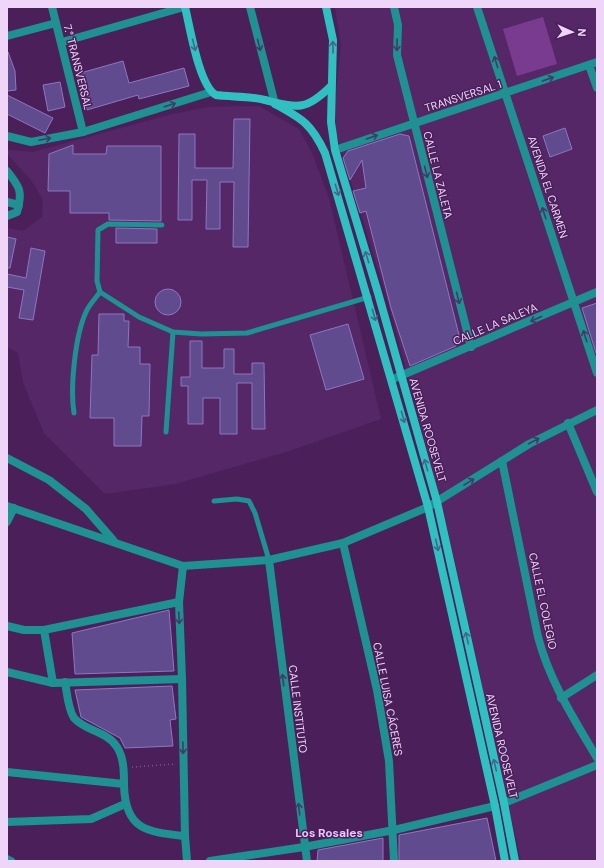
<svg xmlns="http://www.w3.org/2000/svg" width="604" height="868" font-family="'DM Sans',sans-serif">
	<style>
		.built { fill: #562767 }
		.green { fill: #793b8f }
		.building { fill: #604b8e; stroke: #8c77be }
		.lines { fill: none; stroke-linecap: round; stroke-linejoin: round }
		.path { stroke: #7f5a8c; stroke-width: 1.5; stroke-dasharray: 1 3; stroke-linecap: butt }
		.lane { stroke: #1f9193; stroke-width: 5 }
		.street { stroke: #1f9193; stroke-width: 8 }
		.secondary { stroke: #31c0c2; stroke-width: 8 }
		.oneway { stroke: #3f6889 }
		.oneway2 { stroke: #403c68 }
		.labels { text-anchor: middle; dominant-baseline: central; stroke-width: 3; stroke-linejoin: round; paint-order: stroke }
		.street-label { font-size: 11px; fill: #efd6f9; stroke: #4b205a }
		.neighbourhood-label { font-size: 12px; font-weight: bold; fill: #ecc4fb; stroke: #4b205a }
	</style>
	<rect width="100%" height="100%" fill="#4b205a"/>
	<g class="built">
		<path d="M335,7H597V861H521L447,526L389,305L336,133L335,103L341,45Z"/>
		<path d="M259,106L299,129L312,153L329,198L381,419L289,451L175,484L105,494L44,433L23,382L18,353L7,347V228L23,231L42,217L43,200L32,181L7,154V150L33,152L169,115L208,107Z"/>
	</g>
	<path class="green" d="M543,17L557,64L517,76L503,29Z"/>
	<g class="building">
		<path d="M7,52H8L15,71L16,90L7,91Z"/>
		<path d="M123,61L129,83L184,68L189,86L139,99L138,95L87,110L77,74Z"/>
		<path d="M60,82L65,107L48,111L43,85Z"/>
		<path d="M7,95L53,118L45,133L7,114Z"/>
		<path d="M234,119H250L248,247H233L234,182H220V229H206L207,180H192V220H178L179,134H195V168H233Z"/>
		<path d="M565,128L572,149L550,157L543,136Z"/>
		<path d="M400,134L409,136L460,339L456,346L410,366L391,308L366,211L360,213L353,191L366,188L362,160L350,180L343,158L348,151Z"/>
		<path d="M73,145V154H106L107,146H161V221L109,220V213H70V191H48L49,154Z"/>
		<path d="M116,228L157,229V243H116Z"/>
		<path d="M7,237L16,239L10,268H7Z"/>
		<path d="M31,248L45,251L33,320L19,318L24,290L7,287V274L26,278Z"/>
		<circle cx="168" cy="302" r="13"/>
		<path d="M597,303V353H596L582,308Z"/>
		<path d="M99,314H124V321H129L128,347H140V364H150L149,416H142L141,446H114V418H90L92,355H98Z"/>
		<path d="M348,324L364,379L326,390L310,335Z"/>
		<path d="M190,341H202V368H224V349H234V374H252V363H264L265,429H252V383H237V434H220V398H203V424H188V386H181V377H190Z"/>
		<path d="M169,610L174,671L75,674L72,633Z"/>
		<path d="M172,686L176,719L170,720L173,746L125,748L120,738L81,717L75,690Z"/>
		<path d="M487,818L496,861H399V835Z"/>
		<path d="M383,838V861H317L318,850Z"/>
	</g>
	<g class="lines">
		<path class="path" d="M132,767L176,764"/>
		<g class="lane">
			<path d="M100,292L139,317L173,332L201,334L247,333L369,297"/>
			<path d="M74,413C70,388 75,336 86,312C89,305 95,299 100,292L97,281L98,230L108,224L162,225"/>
			<path d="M166,432L173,332"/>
			<path d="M214,501L237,499L249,501L255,513L269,560"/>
		</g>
		<g class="street">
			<path d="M52,7L83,132"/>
			<path d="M250,7L275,104"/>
			<path d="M394,7L398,25L397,55L471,347"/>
			<path d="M477,7L597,373"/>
			<path d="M7,36L56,23"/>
			<path d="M62,42L184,7"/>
			<path d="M589,65L597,88"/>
			<path d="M7,136L31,142L83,132L211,92"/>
			<path d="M335,150L597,62"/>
			<path d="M7,171C20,187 23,192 17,212L7,216"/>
			<path d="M7,202L19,205"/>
			<path d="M393,379L597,292"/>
			<path d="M568,423L597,492"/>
			<path d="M7,458L49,480L86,509L113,540"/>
			<path d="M502,461L538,637C550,682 574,719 597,758"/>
			<path d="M7,506L183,566L269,560L343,543L428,507L529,444L597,410"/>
			<path d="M7,522L14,508"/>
			<path d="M343,543L377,690L389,761L394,861"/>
			<path d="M269,560L307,861"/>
			<path d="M183,566L179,602L182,679L185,836L187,861"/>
			<path d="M7,626L24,630H44L179,602"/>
			<path d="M44,630L53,683"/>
			<path d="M7,672L53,683L182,679"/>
			<path d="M65,682C67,693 68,709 74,718C85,731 107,731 117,747C124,758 124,772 124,785C125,830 147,832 185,836"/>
			<path d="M561,698L597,675"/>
			<path d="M7,772L124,784"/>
			<path d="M504,803L597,765"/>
			<path d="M7,822L91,819L125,804"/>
			<path d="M7,859L11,861"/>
			<path d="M210,861L304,847L394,830L495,806"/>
		</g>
		<g class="secondary">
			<path d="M185,7C190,27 199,86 216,95C232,97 249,96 265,100C298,108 306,111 331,86"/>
			<path d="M326,7L333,40L331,122L335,150L378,293L437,502L504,803L515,861"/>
			<path d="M275,104C302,119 311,123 325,153L428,507L495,806L505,861"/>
		</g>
	</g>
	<defs><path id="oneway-shaft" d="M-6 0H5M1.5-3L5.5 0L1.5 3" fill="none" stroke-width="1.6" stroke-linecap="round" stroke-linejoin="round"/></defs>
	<g class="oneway">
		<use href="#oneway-shaft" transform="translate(194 45) rotate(76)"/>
		<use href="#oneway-shaft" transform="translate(333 47) rotate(-91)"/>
		<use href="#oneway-shaft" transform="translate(337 190) rotate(73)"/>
		<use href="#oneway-shaft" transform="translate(367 257) rotate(-107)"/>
		<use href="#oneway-shaft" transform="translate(374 315) rotate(74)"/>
		<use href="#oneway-shaft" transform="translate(403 417) rotate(74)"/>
		<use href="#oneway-shaft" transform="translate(426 465) rotate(-106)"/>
		<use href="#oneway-shaft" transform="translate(437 545) rotate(77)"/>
		<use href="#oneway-shaft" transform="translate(467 638) rotate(-103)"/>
		<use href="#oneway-shaft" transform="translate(495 765) rotate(-103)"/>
	</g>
	<g class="oneway2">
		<use href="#oneway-shaft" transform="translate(259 45) rotate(76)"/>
		<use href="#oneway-shaft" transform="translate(397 45) rotate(91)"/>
		<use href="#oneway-shaft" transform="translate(496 62) rotate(-107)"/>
		<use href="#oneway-shaft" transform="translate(548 79) rotate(-19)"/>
		<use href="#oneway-shaft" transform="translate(170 105) rotate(-17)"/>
		<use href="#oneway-shaft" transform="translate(372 137) rotate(-19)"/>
		<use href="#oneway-shaft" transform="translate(45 139) rotate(-12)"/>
		<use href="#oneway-shaft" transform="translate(426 172) rotate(76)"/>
		<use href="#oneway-shaft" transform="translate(544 213) rotate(-108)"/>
		<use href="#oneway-shaft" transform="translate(458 298) rotate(76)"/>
		<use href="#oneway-shaft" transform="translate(536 319) rotate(156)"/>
		<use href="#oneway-shaft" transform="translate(585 336) rotate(-108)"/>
		<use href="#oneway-shaft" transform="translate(534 441) rotate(-28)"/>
		<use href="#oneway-shaft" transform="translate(469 482) rotate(-32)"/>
		<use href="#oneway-shaft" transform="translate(179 618) rotate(87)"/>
		<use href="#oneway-shaft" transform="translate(283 680) rotate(-97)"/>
		<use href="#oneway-shaft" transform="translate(183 748) rotate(89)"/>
		<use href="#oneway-shaft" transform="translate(299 809) rotate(-97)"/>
	</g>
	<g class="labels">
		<g class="street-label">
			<text transform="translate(78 67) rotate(76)">7.° TRANSVERSAL</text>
			<text transform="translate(463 96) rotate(-18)">TRANSVERSAL 1</text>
			<text transform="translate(438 175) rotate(76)">CALLE LA ZALETA</text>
			<text transform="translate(548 187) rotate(72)">AVENIDA EL CARMEN</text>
			<text transform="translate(495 324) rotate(-23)">CALLE LA SALEYA</text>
			<text transform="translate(428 430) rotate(74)">AVENIDA ROOSEVELT</text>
			<text transform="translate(543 601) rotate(78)">CALLE EL COLEGIO</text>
			<text transform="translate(388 699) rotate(79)">CALLE LUISA CÁCERES</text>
			<text transform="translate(298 709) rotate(83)">CALLE INSTITUTO</text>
			<text transform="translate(502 746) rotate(77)">AVENIDA ROOSEVELT</text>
		</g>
		<g class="neighbourhood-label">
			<text x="329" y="833">Los Rosales</text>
		</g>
	</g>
	<rect width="604" height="868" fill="none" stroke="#efd6f9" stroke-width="16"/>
	<g transform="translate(572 32) rotate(93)" stroke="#4b205a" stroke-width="3" paint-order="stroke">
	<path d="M0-3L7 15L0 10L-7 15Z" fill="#efd6f9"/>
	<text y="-6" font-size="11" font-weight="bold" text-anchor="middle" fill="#efd6f9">N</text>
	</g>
</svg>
